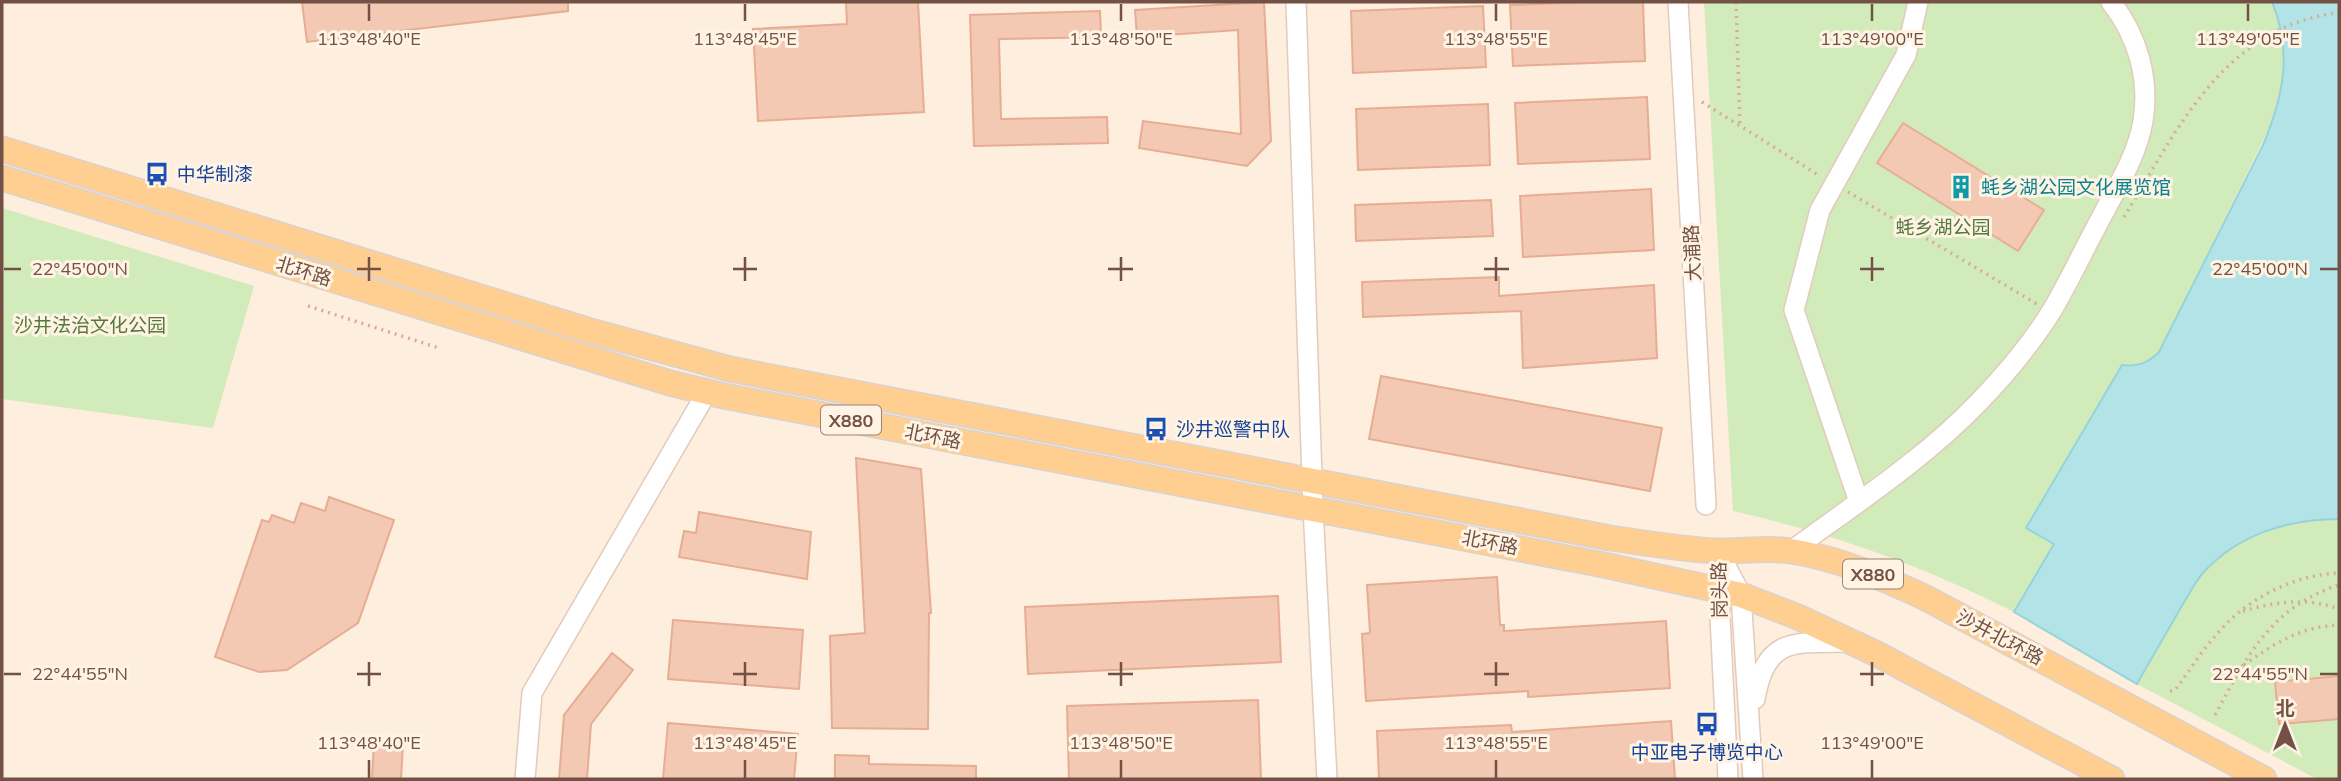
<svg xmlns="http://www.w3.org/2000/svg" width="2341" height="781" font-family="Mulish,'Noto Sans SC',sans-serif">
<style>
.green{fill:#d2ebbb}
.water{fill:#b1e3e7;stroke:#97d3d9;stroke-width:2}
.building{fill:#f4c9b3;stroke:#e7ad93;stroke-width:2}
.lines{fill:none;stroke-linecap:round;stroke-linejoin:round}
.minor-casing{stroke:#e3cbbc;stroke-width:22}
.major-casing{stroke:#dbd2cf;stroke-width:27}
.path{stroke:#d8ac97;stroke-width:3.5;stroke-dasharray:2 5;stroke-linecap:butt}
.minor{stroke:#fff;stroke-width:19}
.major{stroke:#ffcf92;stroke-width:24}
.ticks{fill:none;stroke:#735245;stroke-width:2.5}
.labels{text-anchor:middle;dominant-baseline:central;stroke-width:6;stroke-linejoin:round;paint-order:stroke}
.shield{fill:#fff3e4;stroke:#9d8275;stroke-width:2}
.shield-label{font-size:18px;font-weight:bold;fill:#735245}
.transit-label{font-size:19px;fill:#164399;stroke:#fff3e4;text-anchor:start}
.culture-label{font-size:19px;fill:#0d838f;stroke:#fff3e4;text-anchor:start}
.park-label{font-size:19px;fill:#537a3c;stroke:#fff3e4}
.street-label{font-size:19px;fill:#735245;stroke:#fff3e4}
.ticks-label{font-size:18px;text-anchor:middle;fill:#735245;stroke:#fff3e4;stroke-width:6;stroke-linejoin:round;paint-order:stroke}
</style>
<rect width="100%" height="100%" fill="#fdeedd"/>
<g class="green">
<path d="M1704,2H2272C2288,39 2284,76 2276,114L2159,352L2146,362L2131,366L2027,528L2054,544L2014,612C1924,566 1832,533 1733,511Z"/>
<path d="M2,208L254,286L213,428L2,399Z"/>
<path d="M2318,519H2339V779H2317L2137,684L2201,574L2217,559L2235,546L2275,527Z"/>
</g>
<path class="water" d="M2272,2H2339V519C2289,519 2238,534 2203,573C2194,583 2188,597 2180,609C2166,634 2151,659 2137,684L2014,612L2054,544L2026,528L2122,365C2138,367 2148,363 2159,352L2263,145C2283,98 2293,52 2272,2Z"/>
<g class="building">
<path d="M302,2H568V11L307,42Z"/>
<path d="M846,2H918L924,112L758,121L753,29L847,24Z"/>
<path d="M1264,2L1271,141L1247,166L1139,148L1143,121L1241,134L1238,30L1137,37L1135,10Z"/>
<path d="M1587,2H1643L1645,61L1513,66L1510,5Z"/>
<path d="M1483,6L1486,67L1353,73L1351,11Z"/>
<path d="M1100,11L1101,37L999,39L1001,119L1107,117L1108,143L974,146L970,15Z"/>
<path d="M1647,97L1650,159L1518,164L1515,103Z"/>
<path d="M1488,104L1490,165L1358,170L1356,109Z"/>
<path d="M1903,123L2044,210L2018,251L1877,163Z"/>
<path d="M1651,189L1654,250L1523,257L1520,196Z"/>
<path d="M1491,200L1493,236L1356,241L1355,205Z"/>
<path d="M1499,277V296L1654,285L1657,358L1523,368L1521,311L1363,317L1362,282Z"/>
<path d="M1381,376L1662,428L1650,491L1369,439Z"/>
<path d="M856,458L921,469L931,613H929L928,729L832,728L830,636L865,633Z"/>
<path d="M329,497L394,520L358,623L287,670L259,672L215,657L262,520L269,522L272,515L294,523L301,503L325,511Z"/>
<path d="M699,512L811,532L807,579L679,557L684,531L696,533Z"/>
<path d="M1497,577L1500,625H1504V631L1666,621L1670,688L1528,697V691L1366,701L1362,634L1370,633L1367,585Z"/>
<path d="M1278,596L1281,662L1028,674L1025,607Z"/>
<path d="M673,620L803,630L799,689L668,679Z"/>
<path d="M612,653L633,670L591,724L587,779H559L564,715Z"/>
<path d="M2339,676V719L2279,724L2275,682Z"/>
<path d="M1258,700L1261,779H1069L1067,706Z"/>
<path d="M1671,721L1675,779H1379L1377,731L1511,725L1512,732Z"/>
<path d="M668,723L798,734L794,779H663Z"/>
<path d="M374,741L403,743L401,779H372Z"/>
<path d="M835,755L869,756V764L976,766V779H835Z"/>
</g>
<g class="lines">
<g class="minor-casing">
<g id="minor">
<path d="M1296,2L1313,508L1327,779"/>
<path d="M1678,2L1706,505"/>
<path d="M1859,502L1794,310L1820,210L1906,55L1918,2"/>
<path d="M1718,551L1741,595L1753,779"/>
<path d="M1791,551C1855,504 1923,460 1978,403C2005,375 2031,344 2051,312C2069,282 2084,249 2101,218C2117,187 2137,156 2143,121C2150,78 2137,35 2111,2"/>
<path d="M1718,576L1728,779"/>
<path d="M1755,699C1766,636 1794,643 1848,642"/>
<path d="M525,779L532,693L707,392"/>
</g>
</g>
<g class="major-casing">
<g id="major">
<path d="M2,149L587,330L730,369L1610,538C1645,543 1680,549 1716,551C1741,552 1765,547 1791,551C1838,558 1883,578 1926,598L2264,779"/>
<path d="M2,178L670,383L724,396L1604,565L1741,595L1798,617L1877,654L2112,779"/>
</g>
</g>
<g class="path">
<path d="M1736,2L1740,127"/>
<path d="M1702,102L1820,176"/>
<path d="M1848,192L2037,304"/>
<path d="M2124,217C2172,139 2213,48 2307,19C2318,16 2329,14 2339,12"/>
<path d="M308,306L439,348"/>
<path d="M2243,611C2275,602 2307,597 2339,609"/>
<path d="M2244,665C2273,644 2302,626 2339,625"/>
<path d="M2170,691L2175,690C2189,672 2201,651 2217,634C2246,599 2293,575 2339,573"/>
<path d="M2215,715C2247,656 2271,607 2339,585"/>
</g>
<use href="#minor" class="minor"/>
<use href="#major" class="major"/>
</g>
<path class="ticks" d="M369,4V21M745,4V21M1121,4V21M1496,4V21M1872,4V21M2248,4V21M369,257V281M745,257V281M1121,257V281M1496,257V281M1872,257V281M4,269H21M357,269H381M733,269H757M1108,269H1133M1484,269H1509M1860,269H1884M2320,269H2338M369,662V686M745,662V686M1121,662V686M1496,662V686M1872,662V686M4,674H21M357,674H381M733,674H757M1108,674H1133M1484,674H1509M1860,674H1884M2320,674H2338M369,760V778M745,760V778M1121,760V778M1496,760V778M1872,760V778"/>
<defs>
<g id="bus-bare" transform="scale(1.89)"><path d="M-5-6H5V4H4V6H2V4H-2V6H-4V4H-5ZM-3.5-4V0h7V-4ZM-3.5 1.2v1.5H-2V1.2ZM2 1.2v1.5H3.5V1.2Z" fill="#1a4fb4" stroke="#fff3e4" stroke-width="2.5" paint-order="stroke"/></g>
<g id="building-bare" transform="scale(1.89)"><path d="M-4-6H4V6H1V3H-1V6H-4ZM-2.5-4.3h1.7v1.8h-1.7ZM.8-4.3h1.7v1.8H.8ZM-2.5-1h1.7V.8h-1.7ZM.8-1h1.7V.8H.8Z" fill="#0f9aa8" stroke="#fff3e4" stroke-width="2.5" paint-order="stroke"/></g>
</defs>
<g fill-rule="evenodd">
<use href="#bus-bare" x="157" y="174"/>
<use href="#building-bare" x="1961" y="187"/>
<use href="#bus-bare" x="1156" y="429"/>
<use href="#bus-bare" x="1707" y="724"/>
</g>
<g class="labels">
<g class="shield">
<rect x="821" y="405.5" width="60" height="29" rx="5"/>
<rect x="1843" y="559.5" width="60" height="29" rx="5"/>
</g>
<g class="shield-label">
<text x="851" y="420">X880</text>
<text x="1873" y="574">X880</text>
</g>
<g class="transit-label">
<text x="177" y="174">中华制漆</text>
<text x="1176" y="429">沙井巡警中队</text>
<text x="1707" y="752" text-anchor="middle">中亚电子博览中心</text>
</g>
<g class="culture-label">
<text x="1981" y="187">蚝乡湖公园文化展览馆</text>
</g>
<g class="park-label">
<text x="1943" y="227">蚝乡湖公园</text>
<text x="90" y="325">沙井法治文化公园</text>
</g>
<g class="street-label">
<text transform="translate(1692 253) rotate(-93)">大浦路</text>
<text transform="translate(304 271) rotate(17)">北环路</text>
<text transform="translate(933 436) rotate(11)">北环路</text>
<text transform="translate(1490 542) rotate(11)">北环路</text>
<text transform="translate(1719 590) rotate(-91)">岗头路</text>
<text transform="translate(2000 637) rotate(28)">沙井北环路</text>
</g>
</g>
<g class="ticks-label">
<text x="369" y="45">113°48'40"E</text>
<text x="745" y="45">113°48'45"E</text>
<text x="1121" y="45">113°48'50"E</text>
<text x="1496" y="45">113°48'55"E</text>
<text x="1872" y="45">113°49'00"E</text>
<text x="2248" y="45">113°49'05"E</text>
<text x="80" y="275">22°45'00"N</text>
<text x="2260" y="275">22°45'00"N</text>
<text x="80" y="680">22°44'55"N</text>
<text x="2260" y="680">22°44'55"N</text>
<text x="369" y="749">113°48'40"E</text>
<text x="745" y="749">113°48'45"E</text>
<text x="1121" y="749">113°48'50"E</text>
<text x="1496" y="749">113°48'55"E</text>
<text x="1872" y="749">113°49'00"E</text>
</g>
<rect width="2341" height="781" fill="none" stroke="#735245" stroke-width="7"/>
<g transform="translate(2285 725)" stroke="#fff3e4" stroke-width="5" paint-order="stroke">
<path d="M0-5L12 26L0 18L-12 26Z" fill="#735245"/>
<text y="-10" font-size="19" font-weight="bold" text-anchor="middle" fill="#735245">北</text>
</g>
</svg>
